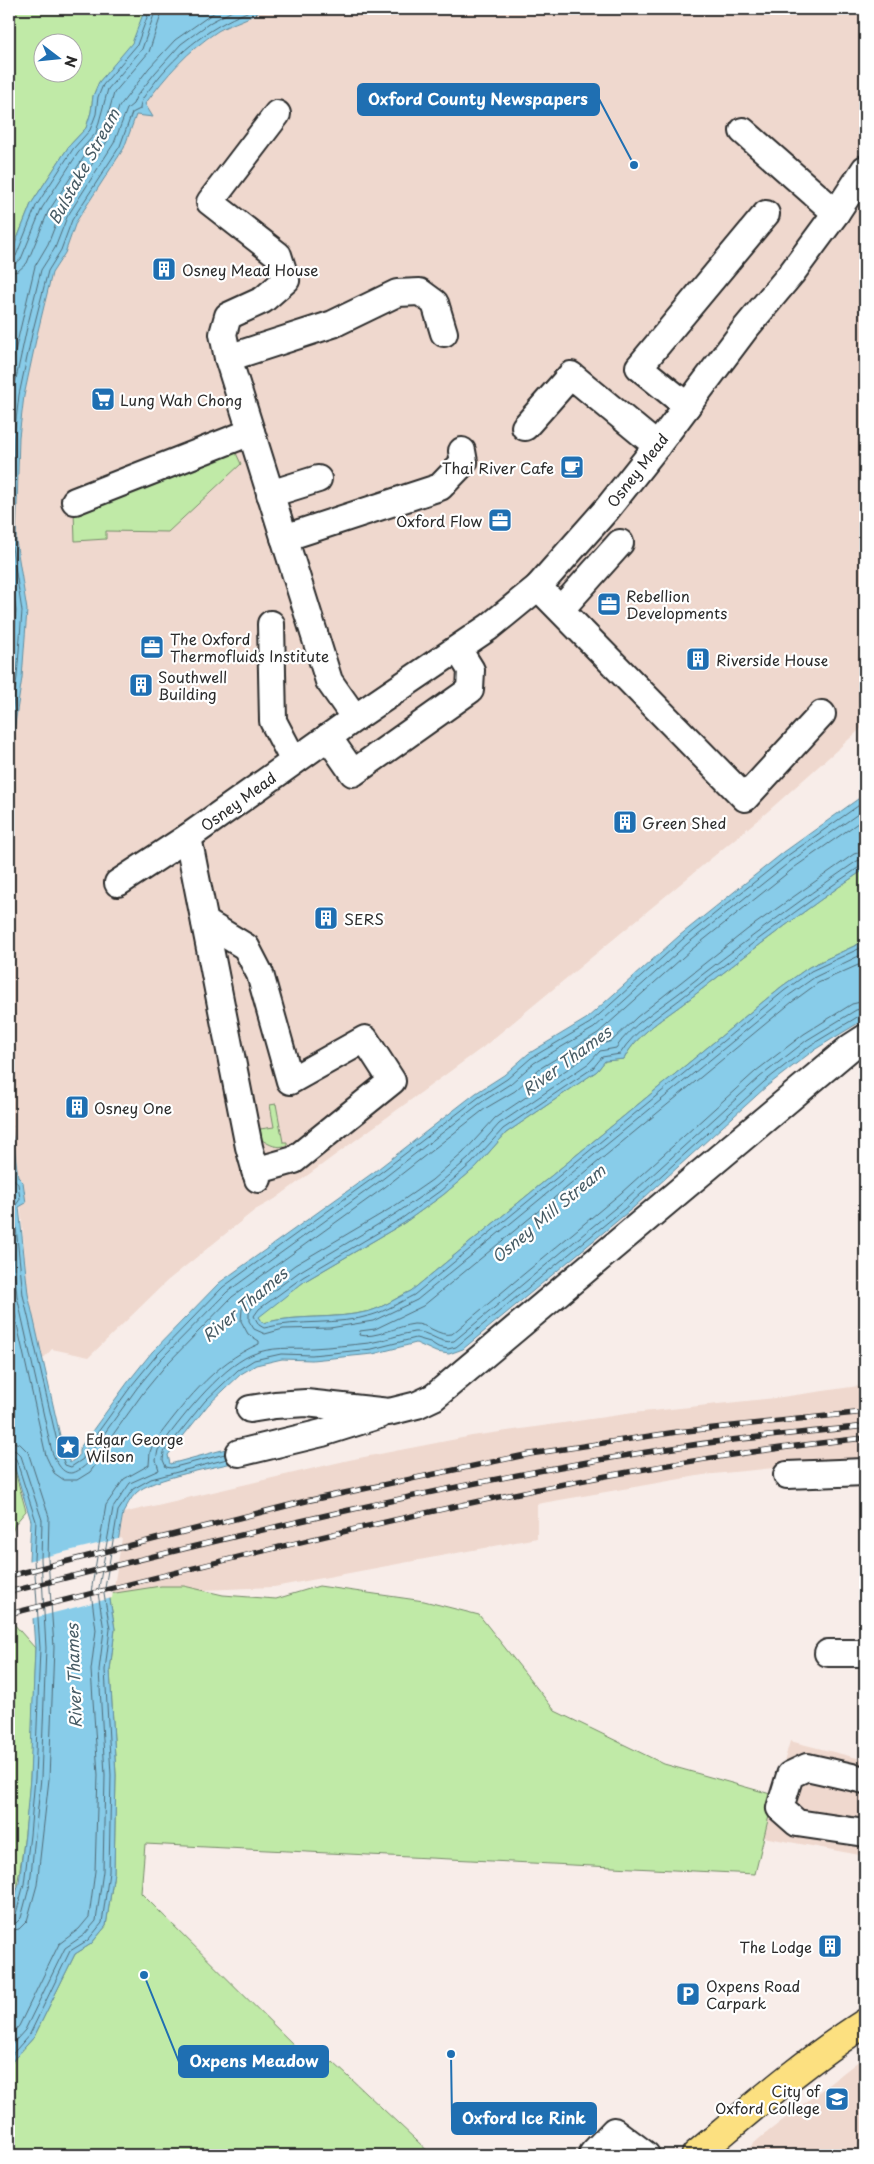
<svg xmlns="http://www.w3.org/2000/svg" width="874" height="2164" font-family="'Playpen Sans',sans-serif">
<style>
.built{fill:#efd8ce}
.green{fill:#c0eaa7;stroke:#768a69;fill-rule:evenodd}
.water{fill:#88cce9;stroke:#638c9d}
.pier{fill:#f8ede9}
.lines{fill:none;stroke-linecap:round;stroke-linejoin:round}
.shore{stroke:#506b77;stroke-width:1}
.minor-casing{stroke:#2b2b2b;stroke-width:30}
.major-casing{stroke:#2b2b2b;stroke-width:31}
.minor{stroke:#fff;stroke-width:26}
.major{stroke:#fce080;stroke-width:28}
.rail-casing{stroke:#2b2b2b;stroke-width:5.5}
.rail{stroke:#fff;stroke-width:4;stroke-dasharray:11;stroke-linecap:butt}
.labels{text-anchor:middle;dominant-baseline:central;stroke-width:4.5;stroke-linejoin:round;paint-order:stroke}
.poi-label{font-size:15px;fill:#2b2b2b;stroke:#fff;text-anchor:start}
.street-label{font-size:15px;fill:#2b2b2b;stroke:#fff}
.water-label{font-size:16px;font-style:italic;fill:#475b64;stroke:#fff}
.leader{fill:none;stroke:#1f6fb2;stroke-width:2}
.callout-dot{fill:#1f6fb2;stroke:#fff;stroke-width:2}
.callout{fill:#1f6fb2;stroke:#1f6fb2;stroke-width:2}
.callout-label{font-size:16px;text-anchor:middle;font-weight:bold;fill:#fff}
</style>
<rect width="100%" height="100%" fill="#f8ede9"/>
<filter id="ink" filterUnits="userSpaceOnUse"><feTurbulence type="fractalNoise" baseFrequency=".02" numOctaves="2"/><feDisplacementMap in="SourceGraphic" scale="10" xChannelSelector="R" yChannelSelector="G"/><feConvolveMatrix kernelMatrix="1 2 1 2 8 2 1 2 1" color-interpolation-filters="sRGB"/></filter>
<g filter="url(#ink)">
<g class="built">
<path d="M263,9H865V725L766,813L482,1048L275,1199L255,1210L167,1281L89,1357L52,1349L42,1360L28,1294L18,1177L9,1107V763L22,678L27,610L16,541L19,437L24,396L37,335L52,273L65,253L76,222L124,148L136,115L163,80L188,53L217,32L235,21L258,13Z"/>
<path d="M865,1385V1459L703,1475L537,1504V1538L274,1587L109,1594L123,1513L349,1460L472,1436L633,1413L775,1398Z"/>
<path d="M790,1741L865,1760V1856L763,1837Z"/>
<path d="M865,2056V2155H741L760,2138Z"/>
</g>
<g class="green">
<path d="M9,9H145L133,43L99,82L93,96L91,112L86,128L69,146L31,204L9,259ZM42,42H72V72H42Z"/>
<path d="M236,453L241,464L168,532L106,531V539L75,541L74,511Z"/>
<path d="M865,869V941L809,967L781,987L411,1291C398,1297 384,1307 370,1311C335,1320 298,1314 263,1323L259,1317L262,1313L305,1281L404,1223L443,1195L476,1167L506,1133L597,1071L605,1061L624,1059C636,1034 666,1017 688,1000C746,955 804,910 865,869Z"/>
<path d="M276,1104L283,1142H287V1145C277,1149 270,1145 262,1140L260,1129L274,1127L270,1105Z"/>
<path d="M9,1450L26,1511L15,1524L9,1541Z"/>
<path d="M161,1586H184L223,1595L276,1599L319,1586L424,1601L479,1615L555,1711L664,1764L774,1795L755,1874L145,1844L141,1893L322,2073L333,2062L432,2155H9V2065L34,2037L75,1954L91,1944L106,1926L114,1872L116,1775L110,1670L115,1629L109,1594Z"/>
<path d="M13,1623L35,1648C32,1739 32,1832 9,1921V1624Z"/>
</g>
<g class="water">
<path d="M145,9H200L203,11L210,9H263C253,18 231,23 218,31C188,50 166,76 145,104L153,117L136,115L124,148L76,222L65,253L52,273L37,335L24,396L19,437L16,541L27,610L22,678L9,763V259L31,204L69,146L86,128L91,112L93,96L99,82L132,43Z"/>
<path d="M865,794V869C804,910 746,955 688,1000C666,1017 636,1034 624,1059L605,1061L597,1071L506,1133L476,1167L443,1195L404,1223L305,1281L259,1317L263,1323C298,1314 335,1320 370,1311C384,1307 398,1297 411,1291L781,987L809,967L865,941V1019L814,1050L767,1086L634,1207L463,1349L449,1354L436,1352L416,1343L373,1354L312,1360L282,1359L256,1365L241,1374L208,1405L168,1455L170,1464L237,1446L241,1461C217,1467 151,1478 136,1493C130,1499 127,1506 123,1513L109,1594L115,1629L110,1670L116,1775L114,1872L106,1926L91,1944L75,1954L34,2037L9,2065V1921L19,1883L25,1834L30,1778L35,1648L29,1559L31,1521L9,1449V1107L18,1177L23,1182L26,1203L19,1207L28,1294L63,1449L70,1463L79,1456V1449L128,1382L152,1352L219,1283L374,1172L476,1093L504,1075L528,1054L586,1019L679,936L784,852Z"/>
</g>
<path class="pier" d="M122,1538L112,1598L30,1619L27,1561Z"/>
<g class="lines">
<g class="shore">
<path d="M9,259L16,256L36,206L73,149L90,130L96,114L98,97L103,85L137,45L150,9"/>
<path d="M9,265L15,264L21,259L42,208L78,153L96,133L108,89L142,49L156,9"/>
<path d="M9,273L18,271L27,263L48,212L84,157L102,137L114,93L149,52L163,9"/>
<path d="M9,377L35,266L48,244L60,213L108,140L119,107L149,68L175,40L219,9"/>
<path d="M9,431L13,393L26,332L41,270L55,248L67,217L114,143L127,109L133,104L136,97L155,73L181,44L211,22L236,9"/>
<path d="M9,565L16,611L9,692"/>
<path d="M9,733L17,677L22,611L11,541L14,437L19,395L32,334L48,271L61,250L72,220L120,146L132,113L140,109C140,100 146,94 152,86C179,50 213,24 255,9"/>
<path d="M865,859L857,861C796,903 737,947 679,993C658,1009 630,1026 616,1048L600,1051L589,1063L499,1124L468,1159L436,1186L397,1213L299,1272L254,1305L249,1313V1321L254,1329L265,1334L283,1329L330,1328L373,1321L417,1300L788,996L815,977L865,953"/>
<path d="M865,865L861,866C801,906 745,949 688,993C665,1012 635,1029 620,1054L602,1057L593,1068L503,1129L472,1163L440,1191L401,1219L303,1277L259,1309L254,1316L259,1325L264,1328C299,1319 337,1326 372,1315C386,1311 400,1302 414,1295L784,991L811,971L865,946"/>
<path d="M865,962L818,983L792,1002L423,1306L375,1329L360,1331L359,1335C375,1339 397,1326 414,1324C427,1323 439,1337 452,1334L621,1193L756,1071L804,1034L852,1004L865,1001"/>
<path d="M9,1144L13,1178L18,1184L20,1199L14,1208L23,1295L59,1450L65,1465L71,1467L83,1459L85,1450L132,1385L156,1356L223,1287L376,1176L479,1097L507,1079L531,1058L590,1023L683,939L787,856L865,801"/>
<path d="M9,1214L17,1296L52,1452C61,1473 69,1481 88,1463L91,1452L137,1388L160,1360L227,1292L380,1181L482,1102L510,1084L534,1063L594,1028L687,944L791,861L865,809"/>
<path d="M9,1288L46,1456L54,1473L64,1480H77L90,1472L96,1464L99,1454L143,1393L166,1365L232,1297L385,1187L486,1108L515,1091L539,1069L598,1033L691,950L795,867L865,818"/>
<path d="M9,1441L20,1444L28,1452L49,1517L48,1559L54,1647L49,1779L37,1885L27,1921L19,1929L9,1931"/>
<path d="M9,1449L16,1451L21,1456L42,1520L41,1559L46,1648L41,1778L30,1884L21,1918L16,1923L9,1924"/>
<path d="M225,1454L171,1468L166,1467L163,1460L164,1452L205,1401L238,1370L254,1360L281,1354L312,1355L372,1349L416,1338L430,1342L438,1347L448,1349L456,1347L630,1204L764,1082L811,1045L859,1016L865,1014"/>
<path d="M9,1455L16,1459L36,1521L34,1559L40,1648L35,1778L30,1835L24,1884L16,1914L9,1918"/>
<path d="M9,2037L19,2026L59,1944L79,1929L89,1917L95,1871L98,1775L91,1670L96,1630L91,1592L106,1505L124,1479L149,1465L150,1452L153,1444C182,1406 213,1363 259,1344V1341L248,1334L241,1321L242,1309L250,1299L295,1265L393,1207L432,1180L463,1153L495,1118L584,1058L595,1046L612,1041L637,1017L748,929L854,854L865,851"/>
<path d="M9,2048L25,2030L65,1948L84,1935L96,1921L103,1871L105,1775L99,1670L104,1630L98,1593L113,1508L130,1483L159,1470L156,1460L158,1450C179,1421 219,1369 251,1355C271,1346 292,1349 312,1348C331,1347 350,1345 369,1343C384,1341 399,1334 414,1332C429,1330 439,1345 454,1341L626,1199L760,1077L807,1040L856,1010L865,1008"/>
<path d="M9,2058L30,2034L70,1951L88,1940L102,1923L109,1872L111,1775L105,1670L110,1629L104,1594L118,1511L133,1489L151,1479L227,1459"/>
</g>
<g class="minor-casing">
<g id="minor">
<path d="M277,114L210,202L278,255L286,280L263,300L228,316L223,334L228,358L329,681L355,718"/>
<path d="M743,131L836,213"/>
<path d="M228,358L333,324L397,293L420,292L435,303L444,333"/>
<path d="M687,406L639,367L766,214"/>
<path d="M525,427L571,375L657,446"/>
<path d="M270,494L318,479"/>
<path d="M75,501L251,432"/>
<path d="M284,538L440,487L464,462L462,451"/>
<path d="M538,587L745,798L822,714"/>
<path d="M561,609L620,543"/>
<path d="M271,624L273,721L294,761"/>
<path d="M328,737L353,773L470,690L471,670L458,649"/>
<path d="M188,837L249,1147L258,1179"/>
<path d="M118,883L188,837L355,718L489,627L538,587L607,509L657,446L745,329L791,274L836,213L865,169"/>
<path d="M205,922L246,947L260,974L290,1081L365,1039L392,1081L294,1160L255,1171"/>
<path d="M250,1409L275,1405L306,1403L389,1412L417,1405L434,1397L851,1047L865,1038"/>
<path d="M239,1453L322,1433L379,1415"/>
<path d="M787,1475L865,1472"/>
<path d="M828,1653H865"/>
<path d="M865,1780L807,1767L790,1775L780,1808L797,1823L865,1833"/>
<path d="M593,2153L614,2131L646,2155"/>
</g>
</g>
<g class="major-casing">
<path id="major" d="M696,2155C751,2109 804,2062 865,2023"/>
</g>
<use href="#minor" class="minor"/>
<use href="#major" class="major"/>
<g class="rail-casing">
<g id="rail">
<path d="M9,1576L306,1501L530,1454L677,1432L865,1412"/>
<path d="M9,1592C233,1536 458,1480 686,1446C746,1437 806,1433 865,1426"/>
<path d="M9,1614C292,1544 575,1468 865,1438"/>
</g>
</g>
<use href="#rail" class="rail"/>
</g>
</g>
<defs>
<g id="building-square" transform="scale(1.25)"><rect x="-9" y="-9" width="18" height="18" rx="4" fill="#1f6fb2" stroke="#fff"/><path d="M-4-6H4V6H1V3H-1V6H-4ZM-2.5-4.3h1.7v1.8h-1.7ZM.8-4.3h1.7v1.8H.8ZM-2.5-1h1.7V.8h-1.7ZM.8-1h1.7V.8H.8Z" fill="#fff"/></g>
<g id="supermarket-square" transform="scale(1.25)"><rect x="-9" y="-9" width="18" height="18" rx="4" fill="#1f6fb2" stroke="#fff"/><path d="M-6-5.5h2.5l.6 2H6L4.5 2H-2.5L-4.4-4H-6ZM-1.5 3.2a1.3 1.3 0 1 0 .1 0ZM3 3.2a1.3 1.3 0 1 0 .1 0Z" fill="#fff"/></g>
<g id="cafe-square" transform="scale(1.25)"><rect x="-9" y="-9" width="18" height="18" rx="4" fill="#1f6fb2" stroke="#fff"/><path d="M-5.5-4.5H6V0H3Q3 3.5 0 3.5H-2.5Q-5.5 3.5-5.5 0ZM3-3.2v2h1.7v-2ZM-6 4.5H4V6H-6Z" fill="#fff"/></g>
<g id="office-square" transform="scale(1.25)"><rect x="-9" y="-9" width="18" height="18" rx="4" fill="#1f6fb2" stroke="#fff"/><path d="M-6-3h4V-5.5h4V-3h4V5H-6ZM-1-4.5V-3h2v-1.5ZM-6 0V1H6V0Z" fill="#fff"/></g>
<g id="sight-square" transform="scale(1.25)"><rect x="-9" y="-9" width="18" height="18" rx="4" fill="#1f6fb2" stroke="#fff"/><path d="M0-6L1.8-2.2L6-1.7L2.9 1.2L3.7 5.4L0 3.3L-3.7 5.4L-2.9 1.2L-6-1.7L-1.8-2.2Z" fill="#fff"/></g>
<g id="parking-square" transform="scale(1.25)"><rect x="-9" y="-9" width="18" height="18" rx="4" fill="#1f6fb2" stroke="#fff"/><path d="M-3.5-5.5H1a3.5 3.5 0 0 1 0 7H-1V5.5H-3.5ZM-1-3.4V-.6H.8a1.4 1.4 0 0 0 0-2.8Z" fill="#fff"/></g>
<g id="university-square" transform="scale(1.25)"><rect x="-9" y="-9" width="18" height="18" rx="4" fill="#1f6fb2" stroke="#fff"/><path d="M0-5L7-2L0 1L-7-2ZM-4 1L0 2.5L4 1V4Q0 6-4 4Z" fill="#fff"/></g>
</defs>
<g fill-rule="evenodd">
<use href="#building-square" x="164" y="269"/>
<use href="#supermarket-square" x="103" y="399"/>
<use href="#cafe-square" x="572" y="467"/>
<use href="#office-square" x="500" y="520"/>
<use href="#office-square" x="609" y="604"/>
<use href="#office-square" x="152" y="647"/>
<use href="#building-square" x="698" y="659"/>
<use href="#building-square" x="141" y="685"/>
<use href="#building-square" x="625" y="822"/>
<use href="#building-square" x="326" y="918"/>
<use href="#building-square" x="77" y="1107"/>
<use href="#sight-square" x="68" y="1447"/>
<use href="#building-square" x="830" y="1946"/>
<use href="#parking-square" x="688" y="1994"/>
<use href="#university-square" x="837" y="2099"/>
</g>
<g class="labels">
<g class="poi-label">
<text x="182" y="269">Osney Mead House</text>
<text x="120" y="399">Lung Wah Chong</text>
<text x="554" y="467" text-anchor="end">Thai River Cafe</text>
<text x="482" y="520" text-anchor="end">Oxford Flow</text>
<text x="626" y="595">Rebellion<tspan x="626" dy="17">Developments</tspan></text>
<text x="170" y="638">The Oxford<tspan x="170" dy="17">Thermofluids Institute</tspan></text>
<text x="716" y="659">Riverside House</text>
<text x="158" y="676">Southwell<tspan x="158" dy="17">Building</tspan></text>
<text x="642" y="822">Green Shed</text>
<text x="344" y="918">SERS</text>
<text x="94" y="1107">Osney One</text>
<text x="86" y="1438">Edgar George<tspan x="86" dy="17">Wilson</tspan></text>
<text x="812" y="1946" text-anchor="end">The Lodge</text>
<text x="706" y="1985">Oxpens Road<tspan x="706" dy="17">Carpark</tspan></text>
<text x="820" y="2090" text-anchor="end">City of<tspan x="820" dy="17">Oxford College</tspan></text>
</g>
<g class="street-label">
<text transform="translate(637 470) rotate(-52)">Osney Mead</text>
<text transform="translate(238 801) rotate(-36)">Osney Mead</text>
</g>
<g class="water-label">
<text transform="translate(83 166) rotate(-61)">Bulstake Stream</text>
<text transform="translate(566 1060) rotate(-36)">River Thames</text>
<text transform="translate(548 1213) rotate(-40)">Osney Mill Stream</text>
<text transform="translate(244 1304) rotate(-40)">River Thames</text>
<text transform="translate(73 1676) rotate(-92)">River Thames</text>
</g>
</g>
<path class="leader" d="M634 165L599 99M144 1975L179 2062M451 2054L452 2119"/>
<g class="callout-dot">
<circle cx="634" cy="165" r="5"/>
<circle cx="144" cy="1975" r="5"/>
<circle cx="451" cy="2054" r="5"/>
</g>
<g class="callout">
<rect x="358" y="84" width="241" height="31" rx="5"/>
<rect x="179" y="2046" width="149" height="31" rx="5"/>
<rect x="452" y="2103" width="144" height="31" rx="5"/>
</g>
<g class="callout-label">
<text x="478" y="105">Oxford County Newspapers</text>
<text x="254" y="2067">Oxpens Meadow</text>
<text x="524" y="2124">Oxford Ice Rink</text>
</g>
<rect width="874" height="2164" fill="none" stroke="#fff" stroke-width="30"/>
<rect x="15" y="15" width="844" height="2134" fill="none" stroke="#2b2b2b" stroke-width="2" filter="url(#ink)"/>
<g transform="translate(58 58) rotate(106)"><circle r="24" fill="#ffffff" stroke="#aaaaaa"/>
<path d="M0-4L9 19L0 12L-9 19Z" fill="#1f6fb2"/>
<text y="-8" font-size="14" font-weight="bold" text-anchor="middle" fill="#2b2b2b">N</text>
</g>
</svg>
